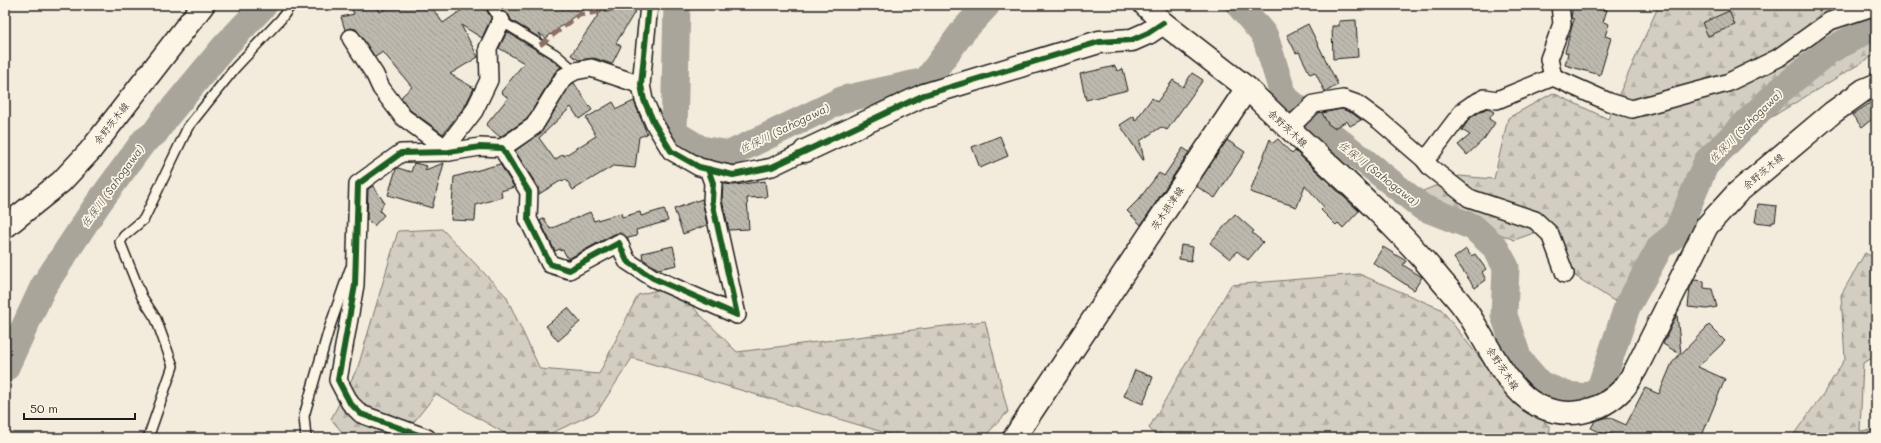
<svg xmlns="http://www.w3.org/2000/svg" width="1881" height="443" font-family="Mali,'Klee One',sans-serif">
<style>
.forest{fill:url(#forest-firs);stroke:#78756e}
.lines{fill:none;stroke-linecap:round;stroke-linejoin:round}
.river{stroke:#aaa59b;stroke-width:27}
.building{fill:url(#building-back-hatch);stroke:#1c1c1c}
.lane-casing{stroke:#1c1c1c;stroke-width:12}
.street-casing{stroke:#1c1c1c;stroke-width:20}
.secondary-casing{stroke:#1c1c1c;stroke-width:25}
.primary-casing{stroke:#1c1c1c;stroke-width:25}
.lane{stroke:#fcf5e5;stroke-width:9}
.street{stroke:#fcf5e5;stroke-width:17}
.secondary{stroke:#fcf5e5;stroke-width:22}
.primary{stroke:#fcf5e5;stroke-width:22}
.quiet{stroke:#8d6e63;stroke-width:5;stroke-dasharray:10 5;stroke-linecap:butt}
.cycleway-casing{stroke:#fcf5e5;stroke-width:8}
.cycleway{stroke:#1b5e20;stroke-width:6}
.labels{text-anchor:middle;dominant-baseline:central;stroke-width:3.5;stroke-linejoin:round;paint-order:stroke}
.street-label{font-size:10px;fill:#1c1c1c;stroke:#fcf5e5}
.water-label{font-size:11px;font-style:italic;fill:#55534f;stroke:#fcf5e5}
</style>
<defs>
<pattern id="forest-firs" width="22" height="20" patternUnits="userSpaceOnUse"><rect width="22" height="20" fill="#d3cec1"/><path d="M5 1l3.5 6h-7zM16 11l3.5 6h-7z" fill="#b5b0a5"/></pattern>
<pattern id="building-back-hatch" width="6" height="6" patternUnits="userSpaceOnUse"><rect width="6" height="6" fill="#beb9ae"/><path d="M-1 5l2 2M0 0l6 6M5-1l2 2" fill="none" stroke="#a39e95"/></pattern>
</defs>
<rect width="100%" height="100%" fill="#f3ecdd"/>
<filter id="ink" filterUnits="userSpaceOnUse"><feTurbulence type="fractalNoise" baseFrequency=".025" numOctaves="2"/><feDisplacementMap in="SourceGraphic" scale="8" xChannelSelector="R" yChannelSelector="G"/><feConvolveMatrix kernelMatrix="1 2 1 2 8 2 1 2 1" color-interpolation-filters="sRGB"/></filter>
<g filter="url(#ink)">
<g class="forest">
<path d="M1659,5H1876V54L1770,118L1683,206L1614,301L1569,272L1548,228L1514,240L1411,196L1459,176L1494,179L1508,118L1553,93L1608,119Z"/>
<path d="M442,229L506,296L540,369L599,374L638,295L672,286L737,352L985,321L1008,412L983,438H903L632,358L597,412L541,438H513L436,394L401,438H347L331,419L358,367L398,231Z"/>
<path d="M1865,253L1876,259V356L1863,363L1860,431L1876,430V438H1791L1823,394L1845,359L1841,295Z"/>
<path d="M1359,274L1441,309L1501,385L1550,427L1549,438H1158L1149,428L1231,285Z"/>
</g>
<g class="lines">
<g class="river">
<path d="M677,5L674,133L701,149L730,154L844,99L926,81L963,31L987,5"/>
<path d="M1239,5L1265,36L1284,97L1422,207L1473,227L1495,247L1506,267L1504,315L1519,360L1540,384L1567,395L1586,397L1600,388L1627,307L1660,247L1676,234L1707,161L1777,93L1827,52L1860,34L1876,27"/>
<path d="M5,369L43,287L97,205L144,141L155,133L166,117L224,47L264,5"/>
</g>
</g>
<g class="building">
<path d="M350,5H377L380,12L391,5H430L443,23L469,5H484L491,18L482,38L461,25L478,57L450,74L474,88L465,106L443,134L410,110L401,97L412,87L383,52L375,57L356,29L350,28L345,30L341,17L354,14Z"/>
<path d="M497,5H589L546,38L539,33L543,40L511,20L509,15L502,11Z"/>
<path d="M605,5H639L616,43L621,46L612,64L594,58L579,60L571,55Z"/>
<path d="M1573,5L1607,10L1603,22L1609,24L1605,36L1611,38L1600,75L1565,65L1568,53L1565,52L1574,19L1571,18Z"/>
<path d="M1729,11L1735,25L1708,36L1702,23Z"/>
<path d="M1356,20L1358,57L1333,59L1332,26H1339V21Z"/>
<path d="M1308,24L1338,85L1325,92L1315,72L1310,74L1299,52L1296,53L1287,35Z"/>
<path d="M507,32L551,59L561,67L555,72L527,119L500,137L486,125L508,98L501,92L524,63L499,48Z"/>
<path d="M1115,66L1117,71L1123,69L1128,90L1086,100L1080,74Z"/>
<path d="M1192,73L1203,80L1167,130L1161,127L1140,141L1144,160H1143L1120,125L1134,116L1135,121L1152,98L1157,102L1173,80L1183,87Z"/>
<path d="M574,83L592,110L579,119L571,107L539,138L555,160L563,154L564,156L596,136L586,118L613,102L617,109L634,101L647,134L639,137L635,168L613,166L573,190L566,179L563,181L562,180L539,194L538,187L515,151L542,131L571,84Z"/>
<path d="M1876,99V116L1862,127L1852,115Z"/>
<path d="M1487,108L1494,112L1489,119L1495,123L1484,139L1467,155L1458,145L1470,135L1462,130L1470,118Z"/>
<path d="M1342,109L1352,113L1361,120L1350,126L1347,121L1334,128L1328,124L1322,113Z"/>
<path d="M1000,136L1008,156L980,168L972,147Z"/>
<path d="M1270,139L1273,143L1278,139L1292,154L1295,151L1359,211L1343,228L1338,223L1336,225L1321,210L1324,207L1305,185L1297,207L1250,192Z"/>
<path d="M1227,140L1245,152L1215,198L1196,186Z"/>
<path d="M1183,148L1189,152L1141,225L1127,211L1139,199L1159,173L1164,176Z"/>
<path d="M414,163L427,166L425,170L444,163L432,208L388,195L396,169L398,168L411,172Z"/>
<path d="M500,164L514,187L501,191L502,197L476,205L475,221L451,220L454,177Z"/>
<path d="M765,181L767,197L747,198L749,229L729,230L722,200L723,184L735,185Z"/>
<path d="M373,186L384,202L380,211L384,215L374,226L367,219L368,189Z"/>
<path d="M702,199L707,225L683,234L674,209Z"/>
<path d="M1758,204L1777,206L1775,222H1772V224L1755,222Z"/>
<path d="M664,209L668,221L636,230L637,236L628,238L620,233L614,234L568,259L563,250L560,251V249L555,251L540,221L544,218L550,229L590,212L594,221L621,213L622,217L640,212L641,216Z"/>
<path d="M1235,214L1254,231L1252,233L1263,242L1248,260L1237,251L1230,259L1210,243Z"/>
<path d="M1181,245L1193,247L1191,261L1179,259Z"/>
<path d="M673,246L677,265L658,269L643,259L642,253Z"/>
<path d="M1383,247L1406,261L1403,265L1422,277L1414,290L1373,263Z"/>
<path d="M1466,249L1471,256L1475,254L1486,269L1482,272L1486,280L1475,288L1454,258Z"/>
<path d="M1694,280L1704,281V288L1712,289L1717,307L1707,309L1688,307L1690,288Z"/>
<path d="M568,308L580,322L558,341L546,326Z"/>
<path d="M1677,314L1681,354L1709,325L1725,341L1698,367L1725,379L1701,438H1620L1607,432L1606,435L1591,428L1595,421L1608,417L1626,425L1645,388L1659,394L1672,363L1680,354L1663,344Z"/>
<path d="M1135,370L1153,377L1143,404L1124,396Z"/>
</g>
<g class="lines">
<g class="lane-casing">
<g id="lane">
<path d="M490,5L501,21L555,54L575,71"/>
<path d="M148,438L173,366L156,319L142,297L120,242L124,236L144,219L188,127L235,68L281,19L291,5"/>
<path d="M306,438L304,416L329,329L350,269"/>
</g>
</g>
<g class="street-casing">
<g id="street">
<path d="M649,5L641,85L644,100L654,123L671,151L699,167L733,175L772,167L805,151"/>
<path d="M1560,5L1562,24L1549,59L1553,77L1609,102L1632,109L1727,83L1778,58L1830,21L1876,6"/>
<path d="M351,38L375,75L381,88L403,117L437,142L449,152"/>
<path d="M1288,129L1314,104L1343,99L1357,104L1380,121L1424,159L1431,168L1469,198L1535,220L1550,234L1565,274"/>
<path d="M502,148L534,126L564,77L575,71L591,68L641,85"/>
<path d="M444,150L474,111L489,80L488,48L501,21"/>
<path d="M1424,159L1432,152L1463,111L1473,104L1485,98L1497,100L1553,77"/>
<path d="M427,438L361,414L350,403L338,380L355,285L358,184L401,153L449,152L480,147L502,148L529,192L528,219L550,264L569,270L619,243L627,261L653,278L737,315L712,201L713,183L708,169"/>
</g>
</g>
<g class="secondary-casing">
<g id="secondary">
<path d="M1247,88C1311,152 1383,209 1440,279C1449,290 1459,300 1467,312C1486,340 1507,390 1537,405C1567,420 1600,413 1623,389C1628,384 1632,375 1636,369L1707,226L1737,193L1832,113L1864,90L1876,85"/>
<path d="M805,151L924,95L1099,42L1132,40L1148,33L1163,23"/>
<path d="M5,227L61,182L90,151L203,5"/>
</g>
</g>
<g class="primary-casing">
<path id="primary" d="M1014,438L1247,88L1163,23L1145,5"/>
</g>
<use href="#lane" class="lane"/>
<use href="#street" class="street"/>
<use href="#secondary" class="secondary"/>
<use href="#primary" class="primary"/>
<path class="quiet" d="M540,45L579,15L609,10L615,5"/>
<g class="cycleway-casing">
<g id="cycleway">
<path d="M649,5L641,85L644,100L654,123L671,151L699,167L733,175L772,167L924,95L1099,42L1132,40L1148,33L1163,23"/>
<path d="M427,438L361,414L350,403L338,380L355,285L358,184L401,153L449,152L480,147L502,148L529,192L528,219L550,264L569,270L619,243L627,261L653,278L737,315L712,201L713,183L708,169"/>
</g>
</g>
<use href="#cycleway" class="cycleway"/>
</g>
</g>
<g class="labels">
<g class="street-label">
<text transform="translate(111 123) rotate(-52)">余野茨木線</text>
<text transform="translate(1288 128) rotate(43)">余野茨木線</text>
<text transform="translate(1763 171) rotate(-40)">余野茨木線</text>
<text transform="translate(1167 208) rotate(-56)">茨木摂津線</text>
<text transform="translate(1503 368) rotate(56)">余野茨木線</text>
</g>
<g class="water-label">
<text transform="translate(1745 126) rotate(-45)">佐保川 (Sahogawa)</text>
<text transform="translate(784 128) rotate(-26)">佐保川 (Sahogawa)</text>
<text transform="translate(1379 173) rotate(38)">佐保川 (Sahogawa)</text>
<text transform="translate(112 186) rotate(-54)">佐保川 (Sahogawa)</text>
</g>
</g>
<rect width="1881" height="443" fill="none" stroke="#fcf5e5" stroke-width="20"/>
<rect x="10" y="10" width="1861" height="423" fill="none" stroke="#1c1c1c" stroke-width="1.5" filter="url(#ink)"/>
<path d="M24 413v6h111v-6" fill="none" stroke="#1c1c1c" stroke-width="2"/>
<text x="30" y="413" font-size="12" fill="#1c1c1c" stroke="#fcf5e5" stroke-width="3" paint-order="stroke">50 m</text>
</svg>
